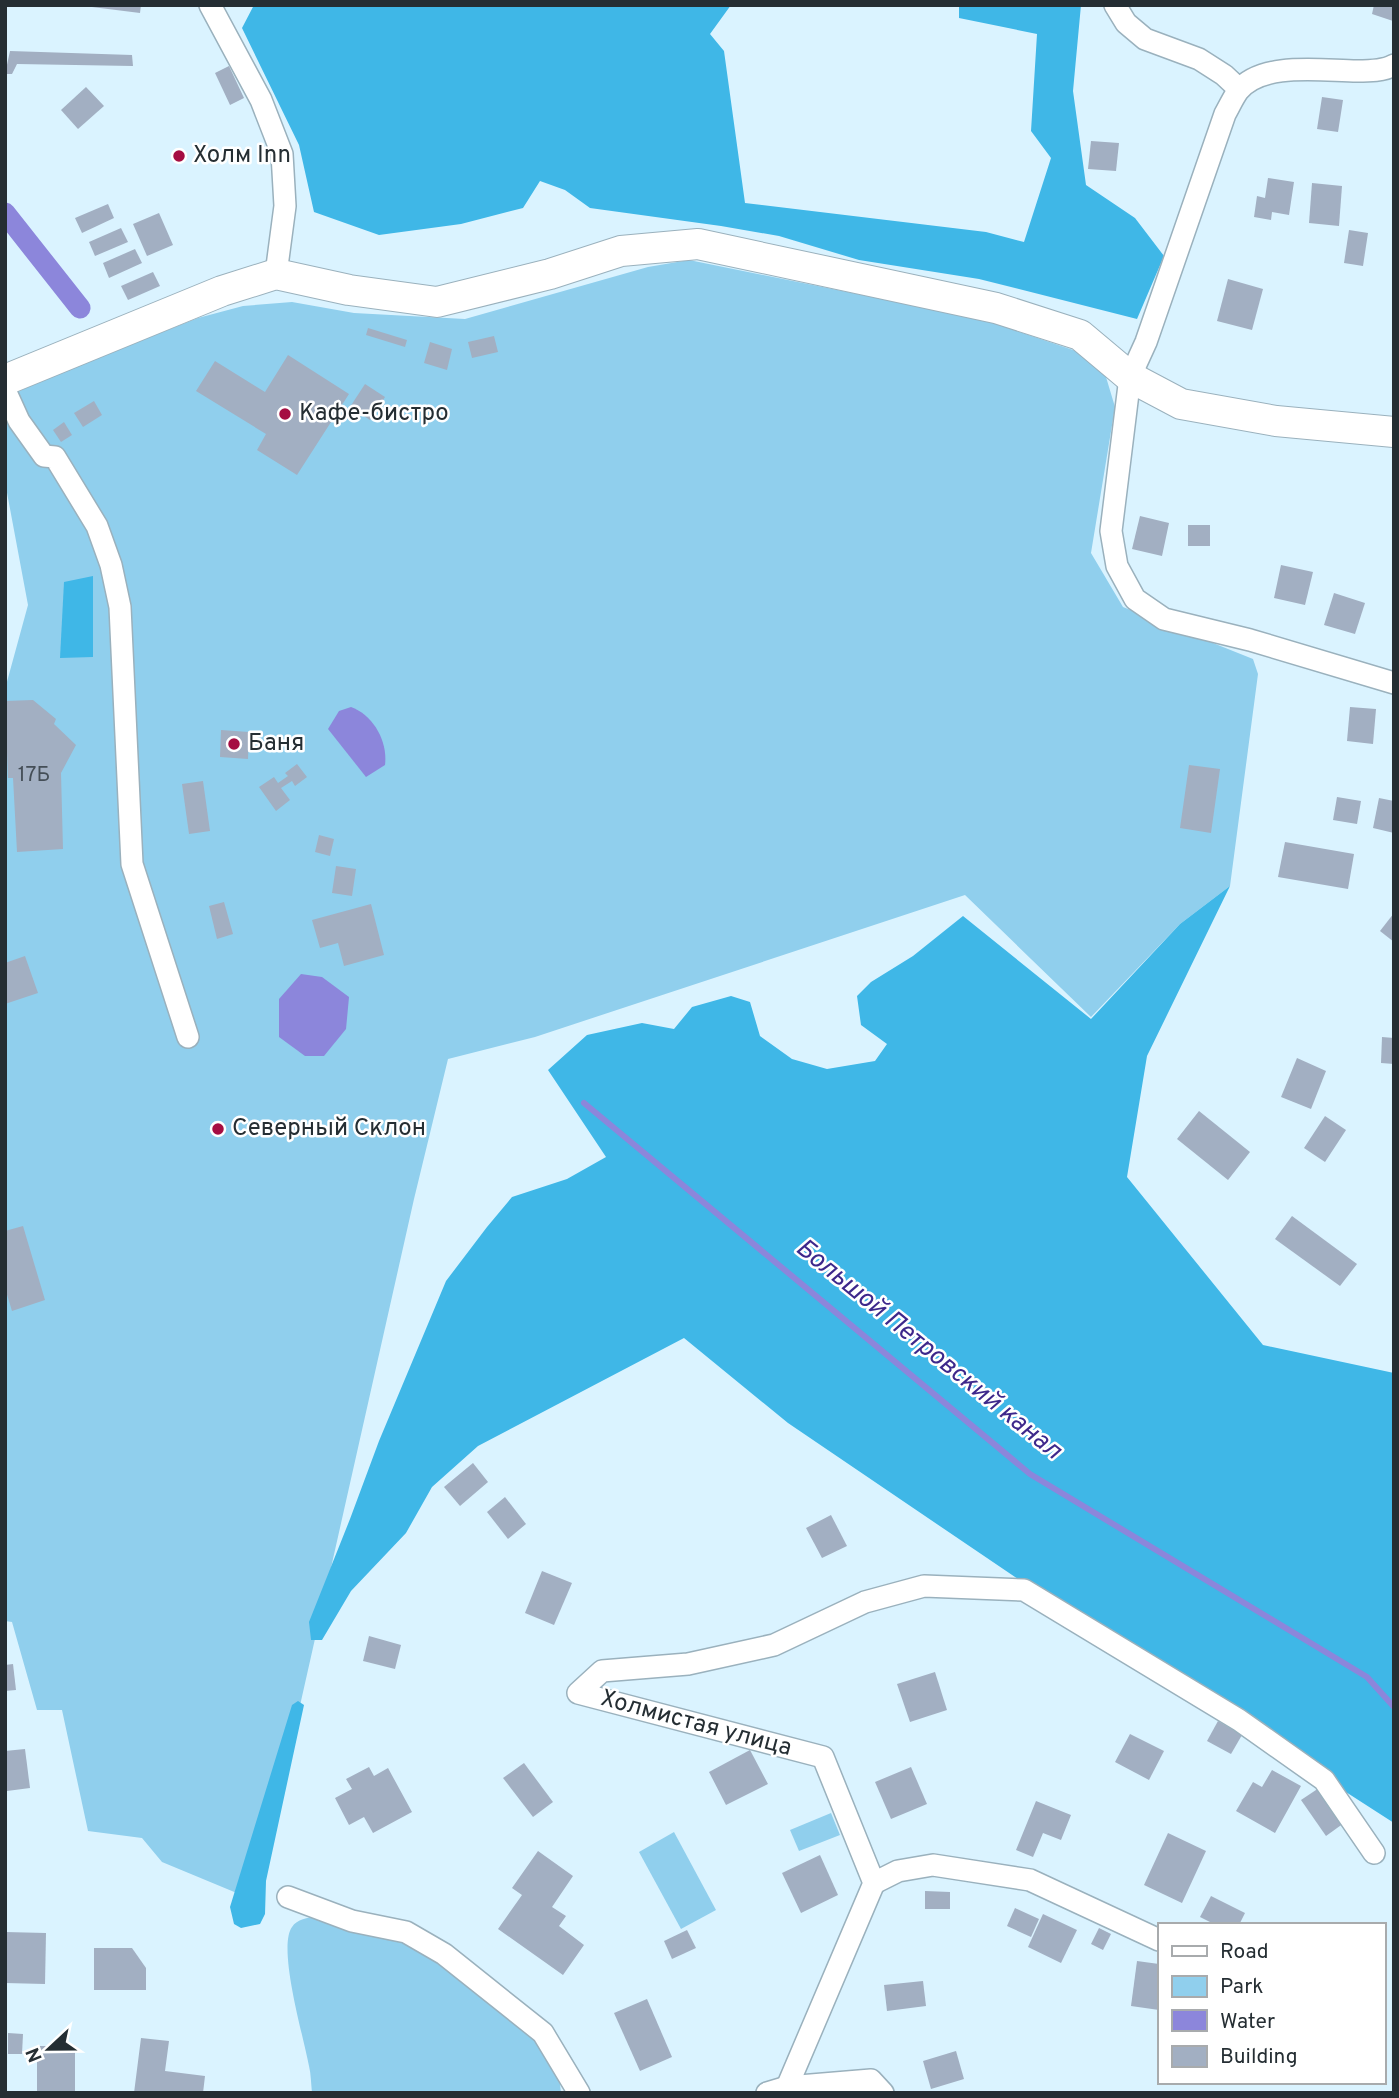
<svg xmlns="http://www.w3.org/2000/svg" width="1399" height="2098" font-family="Overpass,sans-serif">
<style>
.green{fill:#90cfed}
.forest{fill:#3fb7e7}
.water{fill:#8c86db}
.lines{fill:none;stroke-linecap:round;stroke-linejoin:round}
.stream{stroke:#8c86db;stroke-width:6}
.canal{stroke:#8c86db;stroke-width:21}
.building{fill:#a2afc2}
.street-casing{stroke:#9ab1bd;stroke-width:24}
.secondary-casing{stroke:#9ab1bd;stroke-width:32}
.street{stroke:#fff;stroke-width:21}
.secondary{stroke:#fff;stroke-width:30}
.poi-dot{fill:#a50d42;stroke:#fff;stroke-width:2.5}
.labels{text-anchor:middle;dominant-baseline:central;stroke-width:5;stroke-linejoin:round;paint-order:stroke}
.number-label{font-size:21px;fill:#444e57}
.poi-label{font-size:24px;fill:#252e33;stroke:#fff;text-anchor:start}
.street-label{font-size:24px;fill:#252e33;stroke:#fff}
.water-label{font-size:26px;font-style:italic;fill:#3d288b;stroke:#fff}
</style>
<rect width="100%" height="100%" fill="#daf3ff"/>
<g class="green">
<path d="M689,260L981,319L1079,352L1106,377L1115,407L1091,553L1123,607L1253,659L1258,674L1230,886L1180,924L1091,1017L965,895L535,1037L448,1059L414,1199L256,1901L162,1862L142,1838L88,1831L62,1710H37L12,1622L5,1621V689L28,605L5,482V398L53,375L198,318L243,306L292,302L354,313L465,319L648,267Z"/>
<path d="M831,1813L840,1835L799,1851L790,1830Z"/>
<path d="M674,1832L716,1910L681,1929L639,1852Z"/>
<path d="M316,1916L407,1937L538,2041L560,2084L561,2093H312C311,2084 311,2074 309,2066C304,2038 277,1948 292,1927C297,1919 308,1918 316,1916Z"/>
</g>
<g class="forest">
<path d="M254,5H731L710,34L724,51L745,203L986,232L1024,242L1051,158L1031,131L1037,34L959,18V5H1081L1073,91L1086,185L1135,218L1164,256L1137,319L979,279L859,260L779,236L721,226L590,208L565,190L540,181L523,208L461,224L379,235L314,212L299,145L242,28Z"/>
<path d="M93,576V657L60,658L64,582Z"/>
<path d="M1230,886L1147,1056L1127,1177L1263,1345L1394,1373V1823L1065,1611L788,1423L684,1338L478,1446L432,1487L406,1533L351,1591L322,1640H311L309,1622L350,1519L379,1441L446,1281L487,1227L512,1197L567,1179L606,1157L548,1070L587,1035L642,1023L674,1029L692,1007L731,996L750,1002L760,1036L792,1059L827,1069L875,1061L887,1044L861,1025L857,996L871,982L913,956L963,916L1091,1019L1180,924Z"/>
<path d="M298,1701L304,1705L266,1881L265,1914L260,1924L241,1928L234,1924L230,1907L292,1705Z"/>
</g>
<g class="water">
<path d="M351,707C373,715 388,741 385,765L366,777L328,729L339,711Z"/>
<path d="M301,974L322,977L349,997L346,1029L324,1056H305L279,1037V999Z"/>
</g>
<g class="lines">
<path class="stream" d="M584,1103L1030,1474L1367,1677L1394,1707"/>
<path class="canal" d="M5,213L80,308"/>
</g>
<g class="building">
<path d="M92,5H141L140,13L92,7Z"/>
<path d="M1374,5H1394L1393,21L1372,14Z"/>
<path d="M10,51L132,55L133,66L17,64L12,74H5Z"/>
<path d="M229,66L244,98L230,105L215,73Z"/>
<path d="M86,87L104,106L78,129L61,110Z"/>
<path d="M1322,97L1343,100L1338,132L1317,129Z"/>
<path d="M1091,141L1119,143L1116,171L1088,169Z"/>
<path d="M1268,178L1294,182L1289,215L1272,212L1271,220L1254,217L1257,196L1265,198Z"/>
<path d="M1312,183L1342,186L1339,226L1309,223Z"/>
<path d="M108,204L114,218L82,233L75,218Z"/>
<path d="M159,213L173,245L147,256L133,224Z"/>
<path d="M121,228L128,242L95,256L89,242Z"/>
<path d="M1349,230L1368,233L1363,266L1344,263Z"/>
<path d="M135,249L142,263L109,278L103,263Z"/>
<path d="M153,272L160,286L128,300L121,286Z"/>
<path d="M1228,279L1263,289L1252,330L1217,321Z"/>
<path d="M368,328L407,340L405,347L366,335Z"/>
<path d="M494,336L498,352L472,358L468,342Z"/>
<path d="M430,342L452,349L447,370L424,363Z"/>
<path d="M288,355L349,394L297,475L257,450L266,434L196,391L215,361L265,392Z"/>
<path d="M365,384L385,397L370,420L350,407Z"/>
<path d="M94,401L102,415L83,427L74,413Z"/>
<path d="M64,422L72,435L61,442L53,430Z"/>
<path d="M1140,516L1169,523L1162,556L1132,549Z"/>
<rect x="1188" y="525" width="22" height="21"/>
<path d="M1281,565L1313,572L1305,605L1274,598Z"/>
<path d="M1334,593L1365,603L1355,634L1324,625Z"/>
<path d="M33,700L56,719L54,724L76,745L61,773L63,849L17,852L13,778H8L5,701Z"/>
<path d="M1350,707L1376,709L1373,744L1347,741Z"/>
<path d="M221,730L249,732L248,759L220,757Z"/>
<path d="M297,764L307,777L295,786L292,781L281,788L290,800L276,811L259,787L274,777L278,783L288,776L285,773Z"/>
<path d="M1189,765L1220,769L1211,833L1180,828Z"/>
<path d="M203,781L210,831L189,834L182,784Z"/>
<path d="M1337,797L1361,801L1357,824L1333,820Z"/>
<path d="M1379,798L1394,801V833L1373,828Z"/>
<path d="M319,835L334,839L330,856L315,852Z"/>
<path d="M1285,842L1354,854L1348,889L1278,877Z"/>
<path d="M336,866L356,869L352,896L332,893Z"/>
<path d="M224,902L233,934L217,939L209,906Z"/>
<path d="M371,904L384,955L344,966L338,943L320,948L312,920Z"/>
<path d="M1394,913V942L1380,931Z"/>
<path d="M25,956L38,993L5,1004V963Z"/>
<path d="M1382,1037L1394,1038V1064L1381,1063Z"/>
<path d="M1297,1058L1326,1071L1311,1109L1281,1097Z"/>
<path d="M1199,1111L1250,1152L1228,1180L1177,1139Z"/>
<path d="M1325,1116L1346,1130L1325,1162L1304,1148Z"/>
<path d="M1292,1216L1357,1264L1340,1286L1275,1239Z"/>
<path d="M23,1226L45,1300L12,1311L5,1288V1231Z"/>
<path d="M473,1463L488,1482L460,1506L444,1487Z"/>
<path d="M505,1497L526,1524L508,1539L487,1512Z"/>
<path d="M831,1515L847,1546L822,1558L806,1528Z"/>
<path d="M542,1571L572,1583L554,1625L525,1613Z"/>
<path d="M369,1636L401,1645L395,1669L363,1661Z"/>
<path d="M13,1664L16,1690L5,1691V1665Z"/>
<path d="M935,1672L947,1710L910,1722L897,1684Z"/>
<path d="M1218,1721L1242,1735L1231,1754L1207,1741Z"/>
<path d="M1130,1734L1164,1751L1149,1780L1115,1762Z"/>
<path d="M25,1749L30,1788L7,1791L5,1751Z"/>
<path d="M750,1750L768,1784L726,1805L709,1772Z"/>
<path d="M524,1763L553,1802L533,1817L503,1778Z"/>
<path d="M369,1767L374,1776L388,1768L412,1812L373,1833L364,1817L349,1825L335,1798L352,1789L346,1779Z"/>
<path d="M911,1767L927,1804L891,1819L875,1782Z"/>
<path d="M1272,1770L1301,1786L1275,1833L1236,1811L1253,1782L1262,1787Z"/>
<path d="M1319,1788L1344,1823L1326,1836L1301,1800Z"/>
<path d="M1036,1801L1071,1815L1061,1840L1043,1833L1033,1857L1016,1850Z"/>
<path d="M1168,1833L1206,1851L1182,1903L1144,1885Z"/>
<path d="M538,1851L573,1876L552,1907L566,1916L559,1926L584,1945L563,1975L498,1929L522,1895L512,1888Z"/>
<path d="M820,1855L838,1895L801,1913L782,1873Z"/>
<path d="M925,1891L950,1892V1909H925Z"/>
<path d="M1211,1896L1245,1913L1239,1925H1216L1200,1917Z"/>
<path d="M1015,1908L1039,1919L1031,1937L1007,1926Z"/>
<path d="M1043,1914L1077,1930L1061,1963L1028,1947Z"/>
<path d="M1099,1928L1111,1934L1103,1950L1091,1944Z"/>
<path d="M687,1930L696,1948L672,1959L664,1941Z"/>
<path d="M5,1932L46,1933L45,1984L5,1983Z"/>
<path d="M94,1948H132L146,1968V1990H94Z"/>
<path d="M1137,1961L1159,1964V2010L1131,2006Z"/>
<path d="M923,1981L926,2006L887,2011L884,1985Z"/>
<path d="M647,1999L672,2057L640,2071L614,2013Z"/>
<path d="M8,2033L23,2034L22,2054H8Z"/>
<path d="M141,2038L169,2041L165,2071L205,2076L203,2093H134Z"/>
<rect x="37" y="2046" width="38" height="47"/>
<path d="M956,2051L964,2079L931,2089L923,2061Z"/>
</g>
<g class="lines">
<g class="street-casing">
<g id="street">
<path d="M210,5L261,100L282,154L285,206L276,274"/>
<path d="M1115,5L1126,23L1145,39L1199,59L1224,75L1239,89"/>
<path d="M1394,65C1384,71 1368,71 1357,71C1323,71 1262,61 1238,91C1233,98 1229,107 1225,114L1146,342L1130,377L1111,531L1117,566L1135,599L1164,619L1250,640L1394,683"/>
<path d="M5,390L19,421L44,456L55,457L97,526L111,565L120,607L132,864L188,1037"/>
<path d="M874,1883L898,1871L933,1865L1030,1880L1159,1940"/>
<path d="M288,1897L352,1921L406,1932L444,1954L543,2033L579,2093"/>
<path d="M787,2087L874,1883L823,1757L578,1693L602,1671L688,1664L774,1645L865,1602L924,1586L1024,1590L1239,1720L1324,1780L1374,1853"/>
<path d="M767,2093L787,2087L871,2080L883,2093"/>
</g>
</g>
<g class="secondary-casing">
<path id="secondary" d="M5,380L222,291L276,274L349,290L437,302L550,274L621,251L698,244L996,308L1080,335L1130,377L1181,404L1276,421L1394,432"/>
</g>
<use href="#street" class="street"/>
<use href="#secondary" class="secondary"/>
</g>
<g class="poi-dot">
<circle cx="179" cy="156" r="7"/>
<circle cx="285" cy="414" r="7"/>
<circle cx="234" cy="744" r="7"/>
<circle cx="218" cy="1129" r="7"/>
</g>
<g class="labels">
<g class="number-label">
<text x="34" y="775">17Б</text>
</g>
<g class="poi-label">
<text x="193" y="156">Холм Inn</text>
<text x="299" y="414">Кафе-бистро</text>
<text x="248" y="744">Баня</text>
<text x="232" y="1129">Северный Склон</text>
</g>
<g class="street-label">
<text transform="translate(696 1724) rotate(15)">Холмистая улица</text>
</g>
<g class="water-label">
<text transform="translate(928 1350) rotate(39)">Большой Петровский канал</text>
</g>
</g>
<rect width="1399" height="2098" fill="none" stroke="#252e33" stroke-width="14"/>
<rect x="1158" y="1923" width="228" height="161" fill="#ffffff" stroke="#a8abad" stroke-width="2"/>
<rect x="1172" y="1946" width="35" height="10" fill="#ffffff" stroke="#a8abad" stroke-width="2"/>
<text x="1220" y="1958" font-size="21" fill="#252e33">Road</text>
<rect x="1172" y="1976" width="35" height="21" fill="#90cfed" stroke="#a8abad" stroke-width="2"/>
<text x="1220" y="1993" font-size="21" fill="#252e33">Park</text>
<rect x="1172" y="2010" width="35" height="21" fill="#8c86db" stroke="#a8abad" stroke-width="2"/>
<text x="1220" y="2028" font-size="21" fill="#252e33">Water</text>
<rect x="1172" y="2046" width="35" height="21" fill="#a2afc2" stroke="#a8abad" stroke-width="2"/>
<text x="1220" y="2063" font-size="21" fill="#252e33">Building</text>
<g transform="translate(49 2049) rotate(248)" stroke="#ffffff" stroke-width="5" paint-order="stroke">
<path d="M0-5L12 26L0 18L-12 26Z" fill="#252e33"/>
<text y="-10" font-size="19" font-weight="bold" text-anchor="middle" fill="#252e33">N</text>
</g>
</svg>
